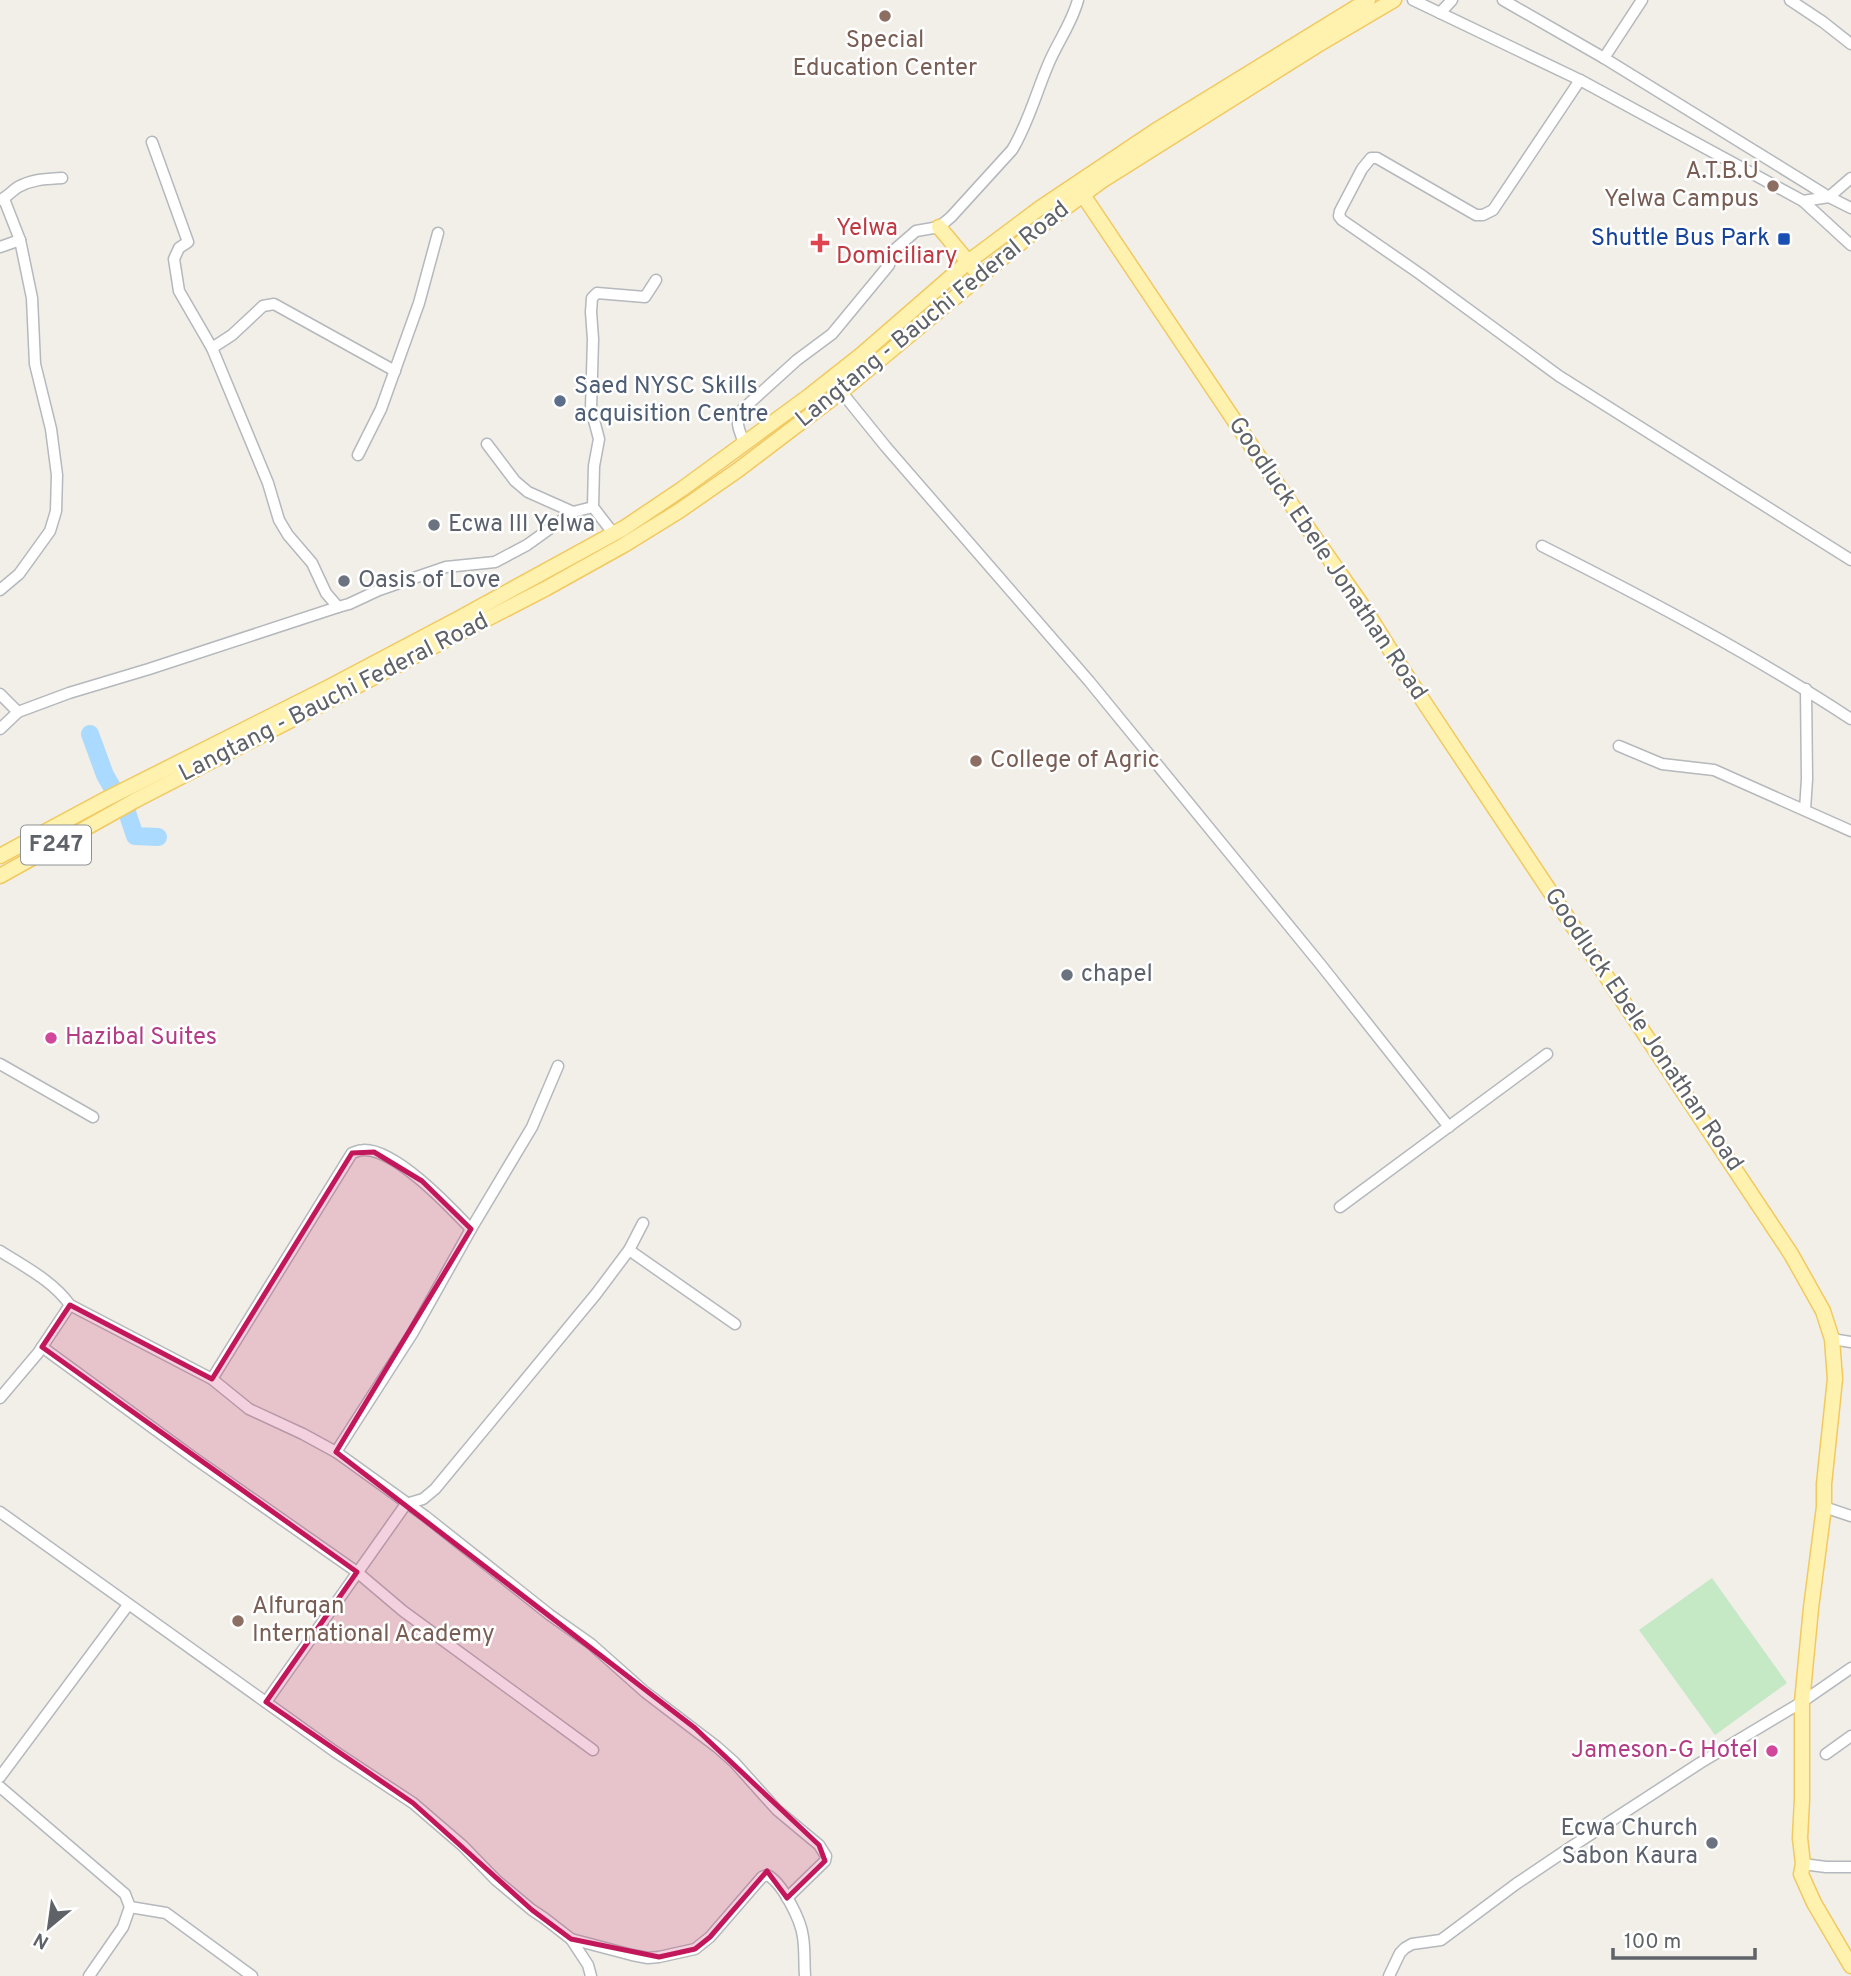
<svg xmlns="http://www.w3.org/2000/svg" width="1851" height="1976" font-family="Overpass,sans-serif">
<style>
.pitch{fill:#c5e8c5}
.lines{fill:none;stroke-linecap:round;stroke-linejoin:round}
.river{stroke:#aadaff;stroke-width:18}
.minor-casing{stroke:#b5b8bc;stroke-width:13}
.major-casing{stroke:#f2c960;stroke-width:17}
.minor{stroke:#fff;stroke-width:10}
.major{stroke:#fff2af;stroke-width:14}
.marked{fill:#c2185b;fill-opacity:0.2;stroke:#c2185b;stroke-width:5;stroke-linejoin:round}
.education-dot{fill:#8d6e63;stroke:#fff;stroke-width:2.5}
.transit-dot{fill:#1a4fb4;stroke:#fff;stroke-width:2.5}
.health-dot{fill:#e0444e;stroke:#fff;stroke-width:2.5}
.service-dot{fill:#5c6f8a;stroke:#fff;stroke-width:2.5}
.worship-dot{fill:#6b7280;stroke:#fff;stroke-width:2.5}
.hotel-dot{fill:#d1479c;stroke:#fff;stroke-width:2.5}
.labels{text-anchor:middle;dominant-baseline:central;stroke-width:5;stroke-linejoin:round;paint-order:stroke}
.shield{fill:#fff;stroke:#8f9295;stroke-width:2}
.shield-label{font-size:23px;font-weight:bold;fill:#5f6368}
.education-label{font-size:24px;fill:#785e54;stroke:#fff;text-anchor:start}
.health-label{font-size:24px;fill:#be3a42;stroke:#fff;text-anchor:start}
.transit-label{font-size:24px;fill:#164399;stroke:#fff;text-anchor:end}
.street-label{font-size:24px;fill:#5f6368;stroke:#fff}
.service-label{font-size:24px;fill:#4e5e75;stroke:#fff;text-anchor:start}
.worship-label{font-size:24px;fill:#5b616d;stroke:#fff;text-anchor:start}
.hotel-label{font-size:24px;fill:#b23c85;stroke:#fff;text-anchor:start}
</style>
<rect width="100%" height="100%" fill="#f1efe8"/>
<path class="pitch" d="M1712,1578L1787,1683L1715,1735L1639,1630Z"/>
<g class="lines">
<path class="river" d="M90,734L105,775L128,815L135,836L158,837"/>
<g class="minor-casing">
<g id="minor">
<path d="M1413,0L1580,80L1803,201L1851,245"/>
<path d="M1503,0L1604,58L1829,197L1851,208"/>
<path d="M1790,0L1823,22L1851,44"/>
<path d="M1440,13L1452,0"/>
<path d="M1604,58L1642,0"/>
<path d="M1580,80L1493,210L1483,215H1476L1377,158H1371L1362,169L1340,211L1339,216L1342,220L1420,274L1559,376L1851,560"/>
<path d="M152,142L188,242L179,248L174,259L179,291L212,348"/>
<path d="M0,200C7,197 12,191 18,187C33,179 46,179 62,178"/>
<path d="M1803,201L1829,197L1851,178"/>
<path d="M0,247L20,240"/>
<path d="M395,371L274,304L263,306L232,335L212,348L268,483L279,520L288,535L312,563L326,593L338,607L349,604L379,590L446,567L495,562L527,545L573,512L593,507"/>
<path d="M831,379L886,447L1089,681L1321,965L1449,1127"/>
<path d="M487,444L515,481L528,492L573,512"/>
<path d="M744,444C740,429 733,423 743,409L797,360L832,334L889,265L893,251L916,231L939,227L951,217L1012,150C1028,124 1036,93 1048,65C1057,43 1072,23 1078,0"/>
<path d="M358,455L381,409L419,303L438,233"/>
<path d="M613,533L593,507L594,466L599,439L591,409L593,339L591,312L592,298L597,293L645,297L656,280"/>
<path d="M1542,546C1647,599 1752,654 1851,719"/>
<path d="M0,590L19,574L50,531L56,511L57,475L51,429L35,364L32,298L20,240L4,199"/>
<path d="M0,694L18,712"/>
<path d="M0,729L18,712L69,693L149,669L338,607"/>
<path d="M1619,746L1662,764L1714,770L1851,831"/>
<path d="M1805,810L1807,779L1806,689"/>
<path d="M0,1064L93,1117"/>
<path d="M1340,1207L1547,1054"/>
<path d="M629,1250L735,1324"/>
<path d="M0,1251C25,1267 53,1281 70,1305L212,1379L249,1409L303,1434L336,1452L425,1516L550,1615L591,1644L645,1692L717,1747L734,1762L777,1810L819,1845L826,1856L825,1861L787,1898"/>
<path d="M1832,1339L1851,1342"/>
<path d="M42,1347L194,1458L357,1572L403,1611L593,1750"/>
<path d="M212,1379L352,1153C356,1152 359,1150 363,1150C395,1148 450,1207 471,1229"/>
<path d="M0,1398L38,1353L70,1305"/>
<path d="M336,1452L412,1334L471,1229L532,1127L558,1066"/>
<path d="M1824,1507L1851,1516"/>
<path d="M0,1512L334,1751L413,1803L463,1846L496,1880L532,1910L544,1918L571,1939L632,1955L648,1958L659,1957L695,1949L710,1937L762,1877L767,1875C782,1882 801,1920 803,1937C805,1949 804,1963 805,1976"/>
<path d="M266,1702L406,1504L423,1499L435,1489L596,1294L629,1250L643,1223"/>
<path d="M1826,1754L1851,1736"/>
<path d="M0,1777L128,1605"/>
<path d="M0,1787L125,1894L130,1907L123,1927L89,1976"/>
<path d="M1803,1864L1826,1867H1851"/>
<path d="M130,1907L166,1913L252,1976"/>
<path d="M571,1939L588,1965L591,1976"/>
<path d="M1389,1976L1400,1953L1405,1948L1412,1944L1441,1940L1516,1884L1571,1847L1700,1763L1802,1702L1851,1668"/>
</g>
</g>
<g class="major-casing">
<g id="major">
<path d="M1083,195L1277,484L1364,608L1404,672L1791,1254L1823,1311L1832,1339L1835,1379L1824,1484V1507L1811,1608L1802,1702V1799L1800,1838L1803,1864L1801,1874L1814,1903L1851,1966"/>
<path d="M939,227L974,269"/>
<path d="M0,856L106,799L329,687L456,620L624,528L682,489L809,396L861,355L968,262L1040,208L1155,131L1368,0"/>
<path d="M0,876L136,800L545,589L624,545L679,511L738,470L842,391L1041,226L1103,180L1316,46L1394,0"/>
</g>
</g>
<use href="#minor" class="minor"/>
<use href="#major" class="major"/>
</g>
<path class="marked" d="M374,1152L422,1181L471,1229L336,1452L695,1728L819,1845L825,1861L787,1898L767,1871L710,1937L695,1949L659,1957L571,1939L532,1910L413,1803L266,1702L357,1572L42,1347L70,1305L212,1379L352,1153Z"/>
<g class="education-dot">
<circle cx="885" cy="16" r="7"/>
<circle cx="1773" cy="186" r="7"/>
<circle cx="976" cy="761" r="7"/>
<circle cx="238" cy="1621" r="7"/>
</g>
<rect class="transit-dot" x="1777" y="232" width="14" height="14" rx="3.5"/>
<path class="health-dot" d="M816.5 232.5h7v7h7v7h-7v7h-7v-7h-7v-7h7z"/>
<circle class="service-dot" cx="560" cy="401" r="7"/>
<g class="worship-dot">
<circle cx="434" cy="525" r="7"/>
<circle cx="344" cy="581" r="7"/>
<circle cx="1067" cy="975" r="7"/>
<circle cx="1712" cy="1843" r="7"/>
</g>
<g class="hotel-dot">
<circle cx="51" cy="1038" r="7"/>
<circle cx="1772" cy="1751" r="7"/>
</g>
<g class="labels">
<rect class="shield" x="21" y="825.5" width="70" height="39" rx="5"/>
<g class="shield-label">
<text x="56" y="845">F247</text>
</g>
<g class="education-label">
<text x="885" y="41" text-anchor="middle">Special<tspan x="885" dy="28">Education Center</tspan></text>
<text x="1759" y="172" text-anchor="end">A.T.B.U<tspan x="1759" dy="28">Yelwa Campus</tspan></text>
<text x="990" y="761">College of Agric</text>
<text x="252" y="1607">Alfurqan<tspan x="252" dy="28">International Academy</tspan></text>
</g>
<g class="health-label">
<text x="836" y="229">Yelwa<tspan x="836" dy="28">Domiciliary</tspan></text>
</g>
<g class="transit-label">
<text x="1770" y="239">Shuttle Bus Park</text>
</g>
<g class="street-label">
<text transform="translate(933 315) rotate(-39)">Langtang - Bauchi Federal Road</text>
<text transform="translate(1327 559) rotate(56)">Goodluck Ebele Jonathan Road</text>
<text transform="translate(334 698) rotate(-27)">Langtang - Bauchi Federal Road</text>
<text transform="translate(1643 1030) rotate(56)">Goodluck Ebele Jonathan Road</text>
</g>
<g class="service-label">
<text x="574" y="387">Saed NYSC Skills<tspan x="574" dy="28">acquisition Centre</tspan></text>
</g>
<g class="worship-label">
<text x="448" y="525">Ecwa III Yelwa</text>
<text x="358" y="581">Oasis of Love</text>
<text x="1081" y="975">chapel</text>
<text x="1698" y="1829" text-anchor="end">Ecwa Church<tspan x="1698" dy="28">Sabon Kaura</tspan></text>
</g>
<g class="hotel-label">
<text x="65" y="1038">Hazibal Suites</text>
<text x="1758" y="1751" text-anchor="end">Jameson-G Hotel</text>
</g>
</g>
<g transform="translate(49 1927) rotate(209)" stroke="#ffffff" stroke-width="5" paint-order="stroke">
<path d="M0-5L12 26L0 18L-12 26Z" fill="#5f6368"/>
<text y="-10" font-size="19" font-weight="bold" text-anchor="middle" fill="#5f6368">N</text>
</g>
<path d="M1613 1948v10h142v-10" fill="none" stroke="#5f6368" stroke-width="3.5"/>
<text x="1624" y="1948" font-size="21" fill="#5f6368" stroke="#ffffff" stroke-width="5" paint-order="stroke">100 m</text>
</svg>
